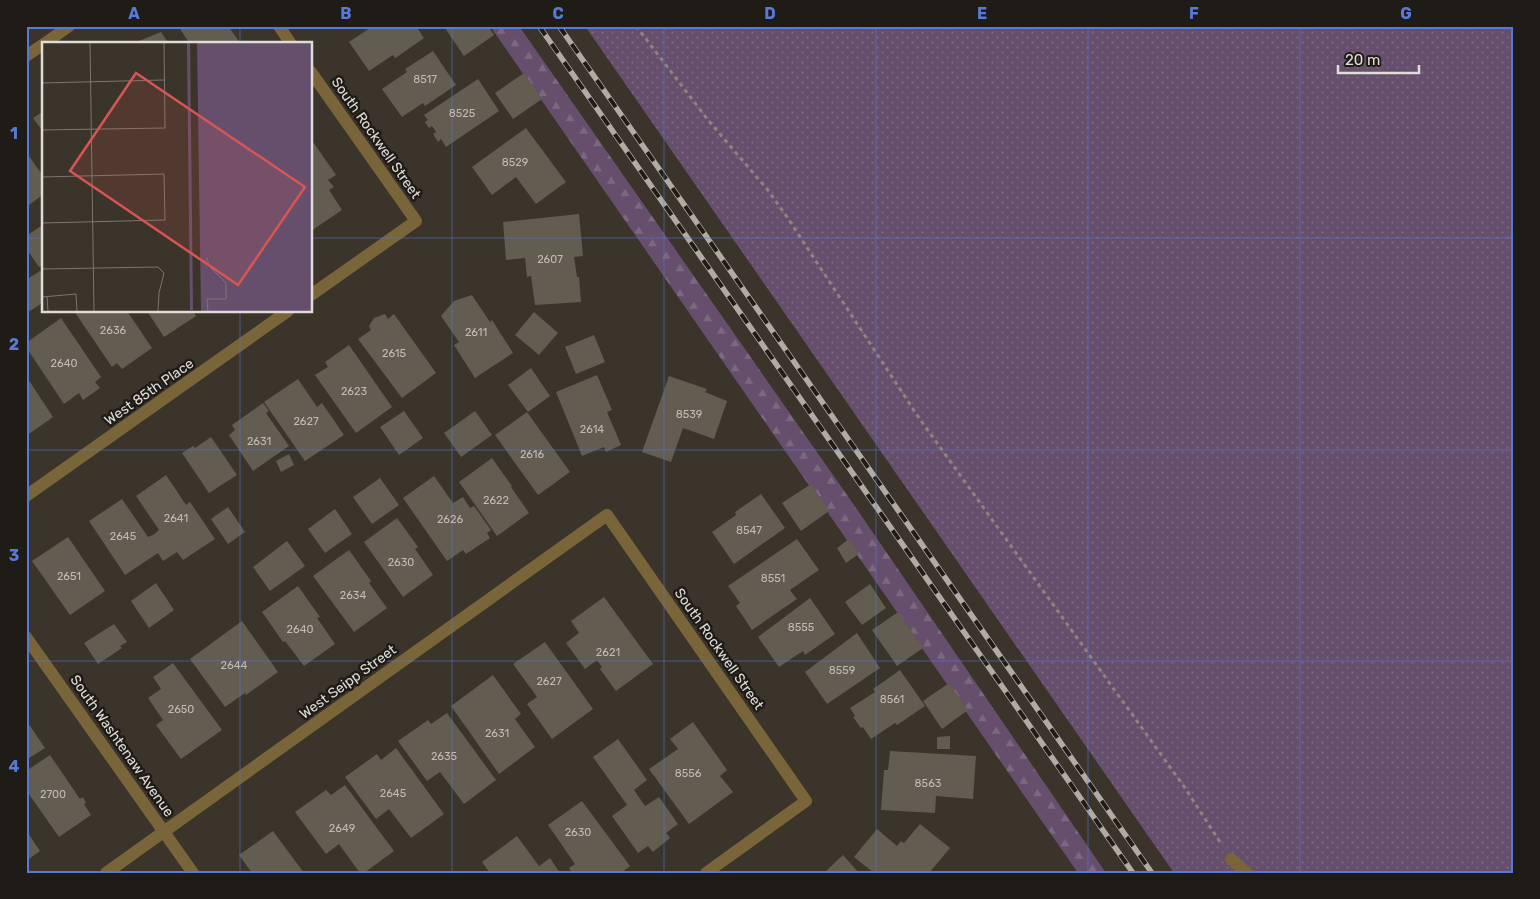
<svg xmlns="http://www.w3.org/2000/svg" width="1540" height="899" font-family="Rubik,sans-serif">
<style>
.grass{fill:url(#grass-dots)}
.forest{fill:url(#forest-firs)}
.building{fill:#625c51}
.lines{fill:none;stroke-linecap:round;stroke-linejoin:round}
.path{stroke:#8b857d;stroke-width:3;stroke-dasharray:4 4;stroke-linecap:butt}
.service{stroke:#7a653b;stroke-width:12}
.minor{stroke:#7a653b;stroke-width:12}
.rail-casing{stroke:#b0aca5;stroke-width:5.5}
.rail{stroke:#1f1c18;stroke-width:4;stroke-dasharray:11;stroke-linecap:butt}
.grid{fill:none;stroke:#5879d7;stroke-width:1;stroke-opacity:0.55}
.labels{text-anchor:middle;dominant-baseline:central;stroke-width:5;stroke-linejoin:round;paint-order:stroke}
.number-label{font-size:11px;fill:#c0bcb5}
.street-label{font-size:14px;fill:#e0dcd6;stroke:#1f1c18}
.inset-road{fill:none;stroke:#7c776f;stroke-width:1}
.view{fill:#d85554;fill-opacity:0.15;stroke:#d85554;stroke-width:2.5}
.inset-edge{fill:none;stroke:#e0dcd6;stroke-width:2.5}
.neatline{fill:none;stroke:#5879d7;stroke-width:2}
.grid-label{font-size:16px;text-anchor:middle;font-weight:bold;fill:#5879d7}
</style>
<defs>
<pattern id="grass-dots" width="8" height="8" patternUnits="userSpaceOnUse" patternTransform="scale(1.25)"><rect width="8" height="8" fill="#664f6d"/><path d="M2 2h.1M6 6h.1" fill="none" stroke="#7c6881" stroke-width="1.8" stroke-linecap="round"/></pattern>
<pattern id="forest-firs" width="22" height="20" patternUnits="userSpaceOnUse" patternTransform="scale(1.25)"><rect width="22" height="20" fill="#664f6d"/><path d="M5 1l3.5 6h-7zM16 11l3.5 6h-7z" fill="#7c6881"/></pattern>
</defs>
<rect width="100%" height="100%" fill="#3a342a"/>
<path class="grass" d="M585,26H1514V873H1174Z"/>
<path class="forest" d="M490,26H519L854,505L1106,873H1078Z"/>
<g class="building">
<path d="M178,26H228L241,44H190Z"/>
<path d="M373,26H416L424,38L397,57L395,58L393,55L369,71L349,42Z"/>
<path d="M447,26H488L494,35L464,56L445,28Z"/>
<path d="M161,32L169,44H137L139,41Z"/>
<path d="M433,51L456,85L425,106L423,103L402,117L382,89L407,72L405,69Z"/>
<path d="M524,73L542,99L513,119L495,93Z"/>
<path d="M478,79L499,111L446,147L441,139L438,142L433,134L436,132L432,126L429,128L425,122L428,120L424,115Z"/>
<path d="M44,111V133L33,118Z"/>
<path d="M526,128L566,182L536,204L516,177L492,195L472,167Z"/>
<path d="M313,142L336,175L328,180L334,187L329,190L342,210L311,231V143Z"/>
<path d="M26,152L44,177V194L26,207Z"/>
<path d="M579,214L583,256L574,257L577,277H579L581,302L535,305L531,276L527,277L525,258L506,260L503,222Z"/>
<path d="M44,224V264L39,267L26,248V236Z"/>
<path d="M40,271L44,276V302L30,311L26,305V280Z"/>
<path d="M472,295L490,322L492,320L513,353L475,378L454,345L459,342L441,316L454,301Z"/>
<path d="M74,311H127L152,348L122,369L117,363L112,367Z"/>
<path d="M147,311H193L196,316L164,337Z"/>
<path d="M534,312L558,333L539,355L515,335Z"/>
<path d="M385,314L388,319L394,314L436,373L402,398L358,339L371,330L369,326L374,318Z"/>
<path d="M61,318L101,377L95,382L100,388L83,400L79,393L64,404L26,347V343Z"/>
<path d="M594,335L605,362L576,374L565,347Z"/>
<path d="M349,345L392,407L356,433L315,375L328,367L325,362Z"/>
<path d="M531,368L550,396L528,412L508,385Z"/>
<path d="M597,375L612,410L607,412L621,445L606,452L604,447L582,456L556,392Z"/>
<path d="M26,376L53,417L26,436Z"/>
<path d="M669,376L707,389L705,392L727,401L714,439L683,428L671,462L642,452Z"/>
<path d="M298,379L317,407L322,403L344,435L305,461L264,402Z"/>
<path d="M263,403L269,411L266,413L289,446L253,471L229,435L235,430L232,425Z"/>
<path d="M404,411L423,438L399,455L380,427Z"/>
<path d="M475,411L492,435L461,457L444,433Z"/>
<path d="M527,412L570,472L538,495L495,435Z"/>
<path d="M211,437L237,475L209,493L182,453L193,446L195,448Z"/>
<path d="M289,454L294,465L281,472L276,461Z"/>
<path d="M492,458L512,486L511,487L529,513L497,536L459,482Z"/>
<path d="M166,475L186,505L190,502L215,539L183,560L177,552L163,561L158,553L125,575L89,521L122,499L148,537L153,535L159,530L136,496Z"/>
<path d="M434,476L453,503L463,497L470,508L474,506L491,530L487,533L490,538L466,554L463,550L447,561L403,498Z"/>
<path d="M380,478L399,505L372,524L353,497Z"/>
<path d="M811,484L829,511L801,531L782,503Z"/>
<path d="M761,494L785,528L734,564L712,532L736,515L735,512Z"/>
<path d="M228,507L245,532L228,544L211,519Z"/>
<path d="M335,509L352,534L325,553L308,529Z"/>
<path d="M397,518L418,547L415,549L433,575L403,597L364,542Z"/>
<path d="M68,537L105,591L70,615L32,561Z"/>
<path d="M797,539L819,570L790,590L797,599L752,630L736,606L740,603L728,586Z"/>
<path d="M849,539L859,554L846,563L837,548Z"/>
<path d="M287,541L305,566L270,591L253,567Z"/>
<path d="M349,550L371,581L369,583L387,608L354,632L313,576Z"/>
<path d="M156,583L174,610L149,628L131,601Z"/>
<path d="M870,584L886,608L862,625L845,602Z"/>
<path d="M298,586L320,617L317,618L335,644L304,666L285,641L283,642L262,612Z"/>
<path d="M604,597L653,664L616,691L600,669L602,667L597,660L585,669L566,643L579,633L571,621Z"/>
<path d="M810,598L835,634L805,655L803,651L779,667L758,637Z"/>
<path d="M898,612L923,648L897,666L872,630Z"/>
<path d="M242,621L278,672L246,695L245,693L225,707L190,659Z"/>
<path d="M114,624L127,642L120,646L122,648L98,664L84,643Z"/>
<path d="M857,633L880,668L827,704L805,672Z"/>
<path d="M545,642L593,709L552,739L527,704L537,697L513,664Z"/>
<path d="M173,663L222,730L181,759L156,725L163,720L148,698L161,689L153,677Z"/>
<path d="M900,670L925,706L897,725L895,723L871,739L863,727L861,728L853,717L855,716L850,708L875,692L873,689Z"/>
<path d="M493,675L521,714L515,719L535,747L499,774L451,706Z"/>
<path d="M949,683L968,710L942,729L923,701Z"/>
<path d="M447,713L496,780L464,804L440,772L427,781L398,741L428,720L431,724Z"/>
<path d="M693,722L727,770L720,776L733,792L689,824L649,769L678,749L670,739Z"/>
<path d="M28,723L45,748L26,760V725Z"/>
<path d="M950,736V749H937V737Z"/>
<path d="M618,739L647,780L634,790L645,806L659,797L678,824L666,833L670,838L653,852L648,846L638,853L612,816L627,805L593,757Z"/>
<path d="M396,748L444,814L411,838L389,809L376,819L345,777L377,754L381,760Z"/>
<path d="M890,751L976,756L973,799L936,796L935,813L881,810L884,770H888Z"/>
<path d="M50,755L80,799L83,797L86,803L84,804L91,815L59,837L26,790V771Z"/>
<path d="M345,785L394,851L364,873H360L339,844L326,854L295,812L326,790L331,795Z"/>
<path d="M582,801L630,866L621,873H572L569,868L575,864L548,825Z"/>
<path d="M920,824L950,848L929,873H874L854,857L877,829L897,846L901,841L904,843Z"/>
<path d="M26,830L40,851L26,861Z"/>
<path d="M273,831L304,873H252L239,855Z"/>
<path d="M517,836L539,866L550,858L560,873H490L482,862Z"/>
<path d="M843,855L859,873H824Z"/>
</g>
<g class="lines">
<path class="path" d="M636,26L708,120L767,189L785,214L919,418L1185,788L1220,842"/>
<path class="service" d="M1231,859L1247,873"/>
<g class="minor">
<path d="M279,26L291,44"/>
<path d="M44,44L69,26"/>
<path d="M26,56L44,44"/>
<path d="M311,72L416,221L311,295"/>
<path d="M26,496L288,311"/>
<path d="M26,637L193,873"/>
<path d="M106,873L607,515L806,801L706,873"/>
</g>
<g class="rail-casing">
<g id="rail">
<path d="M539,26L1133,873"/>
<path d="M559,26L1152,873"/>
</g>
</g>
<use href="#rail" class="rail"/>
</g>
<path class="grid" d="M240,26V44M452,26V873M664,26V873M876,26V873M1088,26V873M1300,26V873M26,238H44M311,238H1514M240,311V873M26,450H1514M26,661H1514"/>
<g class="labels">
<g class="number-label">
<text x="425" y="79">8517</text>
<text x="462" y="113">8525</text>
<text x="515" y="162">8529</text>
<text x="550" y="259">2607</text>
<text x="113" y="330">2636</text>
<text x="476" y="332">2611</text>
<text x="394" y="353">2615</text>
<text x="64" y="363">2640</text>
<text x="354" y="391">2623</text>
<text x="689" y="414">8539</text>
<text x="306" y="421">2627</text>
<text x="592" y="429">2614</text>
<text x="259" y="441">2631</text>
<text x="532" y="454">2616</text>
<text x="496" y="500">2622</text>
<text x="176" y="518">2641</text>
<text x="450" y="519">2626</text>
<text x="749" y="530">8547</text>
<text x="123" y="536">2645</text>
<text x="401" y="562">2630</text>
<text x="69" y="576">2651</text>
<text x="773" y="578">8551</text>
<text x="353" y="595">2634</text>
<text x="801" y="627">8555</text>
<text x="300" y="629">2640</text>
<text x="608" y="652">2621</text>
<text x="234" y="665">2644</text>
<text x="842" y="670">8559</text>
<text x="549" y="681">2627</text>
<text x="892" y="699">8561</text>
<text x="181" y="709">2650</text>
<text x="497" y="733">2631</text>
<text x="444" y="756">2635</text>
<text x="688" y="773">8556</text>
<text x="928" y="783">8563</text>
<text x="393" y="793">2645</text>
<text x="53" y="794">2700</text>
<text x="342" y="828">2649</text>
<text x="578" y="832">2630</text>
</g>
<g class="street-label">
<text transform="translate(376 138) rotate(55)">South Rockwell Street</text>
<text transform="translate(149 392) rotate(-35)">West 85th Place</text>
<text transform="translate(719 649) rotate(55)">South Rockwell Street</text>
<text transform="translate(348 682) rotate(-36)">West Seipp Street</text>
<text transform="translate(122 746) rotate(55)">South Washtenaw Avenue</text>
</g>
</g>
<g transform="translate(42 42)">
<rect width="270" height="270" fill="#3a342a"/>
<path d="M155,0H270V270H159Z" fill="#664f6d"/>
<path d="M148,0L151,268H148L145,0Z" fill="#664f6d"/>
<path class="inset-road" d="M48,0L52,270M0,41L122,38M0,88L123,86L122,0M0,135L122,132L123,178L0,181M165,216L167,224L184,241V257H165L166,270M0,227L116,225L122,231L117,251L116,270M5,254L6,270M0,255L34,252L35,270"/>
<path class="view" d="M94,31L263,145L196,243L28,129Z"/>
<rect width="270" height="270" class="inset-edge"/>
</g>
<rect width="1540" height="899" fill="none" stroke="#1f1c18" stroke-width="55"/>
<path d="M1338 65v8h81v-8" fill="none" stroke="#e0dcd6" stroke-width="2.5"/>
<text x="1345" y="65" font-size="15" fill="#e0dcd6" stroke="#1f1c18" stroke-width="4" paint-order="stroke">20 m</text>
<rect x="28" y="28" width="1484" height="844" class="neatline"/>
<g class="grid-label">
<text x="134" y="19">A</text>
<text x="346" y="19">B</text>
<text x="558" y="19">C</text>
<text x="770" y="19">D</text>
<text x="982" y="19">E</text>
<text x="1194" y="19">F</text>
<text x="1406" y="19">G</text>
<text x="14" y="139">1</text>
<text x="14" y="350">2</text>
<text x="14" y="561">3</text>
<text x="14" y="772">4</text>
</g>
</svg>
